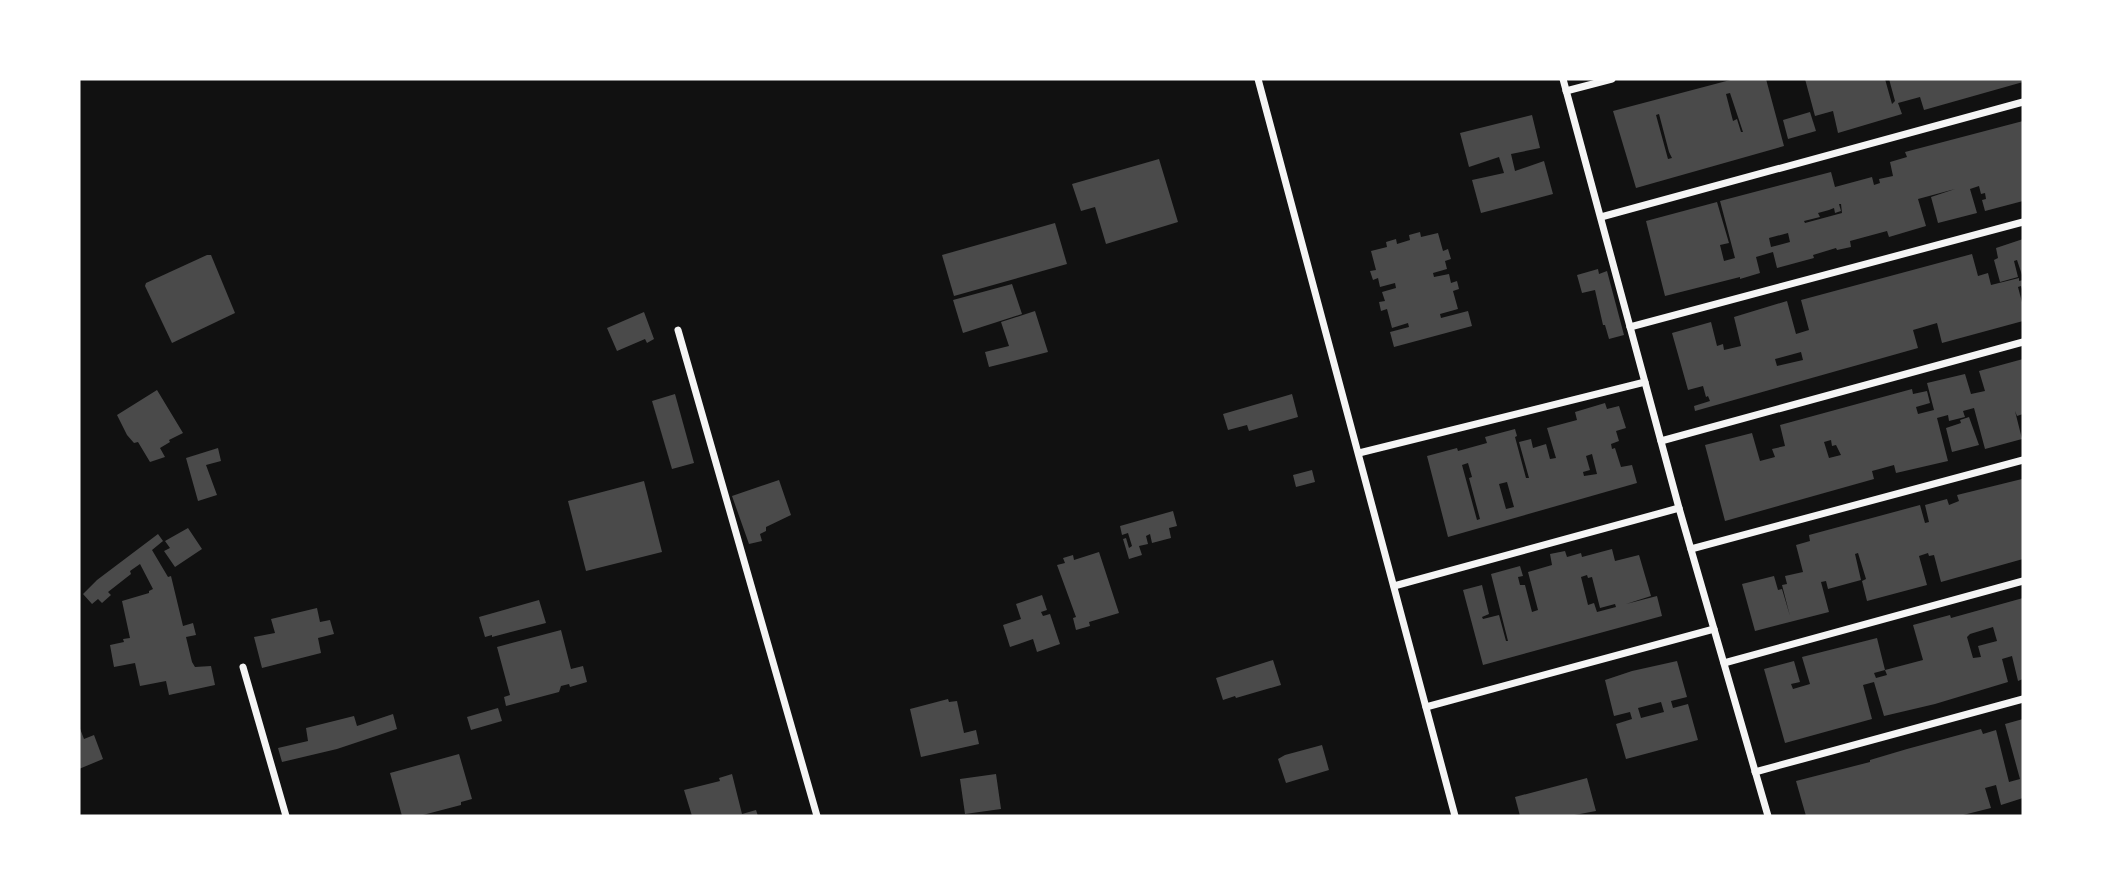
<svg xmlns="http://www.w3.org/2000/svg" width="2102" height="895" font-family="'Source Serif 4',serif">
<style>
.building{fill:#4a4a4a;fill-rule:evenodd}
.lines{fill:none;stroke-linecap:round;stroke-linejoin:round}
.minor{stroke:#f5f5f5;stroke-width:7}
</style>
<rect width="100%" height="100%" fill="#111"/>
<g class="building">
<path d="M1734,79H1766L1784,146L1636,188L1613,111ZM1730,93L1743,132H1741L1737,119L1733,121L1726,94ZM1659,114L1669,152L1672,158L1668,159L1656,115Z"/>
<path d="M1805,79H1885L1892,104L1895,101L1889,79H2023V82L1924,110L1920,97L1898,103L1902,114L1838,133L1833,111L1815,116Z"/>
<path d="M1810,112L1816,131L1788,139L1783,120Z"/>
<path d="M1532,115L1540,148L1511,154L1515,171L1544,161L1553,194L1481,213L1472,180L1504,173L1499,157L1469,167L1460,133Z"/>
<path d="M2023,121V201L1985,211L1982,200L1986,199L1985,193L1981,194L1979,186L1970,189L1977,213L1938,223L1931,197L1955,189L1918,199L1926,226L1889,237L1887,231L1850,241L1851,247L1837,250L1836,248L1813,255L1814,258L1777,268L1773,252L1756,257L1760,273L1740,279V277L1665,296L1646,221L1717,202L1729,243L1720,245L1724,261L1735,258L1720,201L1831,172L1835,187L1872,177L1874,185L1880,183L1879,179L1893,176L1890,162L1907,157L1905,152ZM1839,204H1841L1842,213L1805,223L1804,221L1820,217L1818,213L1829,210L1834,208L1835,213L1841,211ZM1788,233L1790,242L1771,247L1769,238Z"/>
<path d="M1159,159L1178,222L1106,244L1095,207L1081,211L1072,184Z"/>
<path d="M1055,223L1067,264L954,296L942,255Z"/>
<path d="M1420,232L1421,237L1438,233L1443,251L1448,249L1451,259L1445,261L1447,269L1433,273L1434,277L1449,274L1451,283L1457,281L1459,289L1453,291L1458,309L1440,314L1441,318L1468,311L1472,326L1394,347L1390,332L1409,327L1408,323L1392,328L1387,309L1381,311L1379,302L1385,301L1382,292L1396,288L1395,283L1380,287L1378,278L1373,280L1370,271L1376,270L1371,251L1387,247L1386,242L1396,239L1397,244L1410,240L1409,235Z"/>
<path d="M2023,239V278L2017,260L2014,261L2018,277L2000,282L1994,260L1998,258L1996,248Z"/>
<path d="M1972,254L1978,276L1988,273L1991,285L2019,278V281L2023,280V292L2021,286L2018,287L2023,306V321L1942,343L1937,323L1913,330L1918,348L1695,411L1694,406L1710,401L1708,396L1706,397L1703,386L1688,390L1672,333L1711,322L1717,346L1723,344L1724,350L1741,346L1734,317L1787,301L1796,334L1809,330L1801,300ZM1801,352L1803,360L1777,366L1775,359Z"/>
<path d="M207,255H211L235,313L172,343L145,286L146,283Z"/>
<path d="M1598,269L1599,274L1607,271L1624,335L1609,339L1605,325H1603L1595,290L1582,293L1577,275Z"/>
<path d="M1012,284L1022,314L963,333L953,300Z"/>
<path d="M1035,311L1048,352L989,367L985,352L1009,346L1001,322Z"/>
<path d="M644,312L654,339L647,343L645,339L617,351L607,328Z"/>
<path d="M2023,359V414L2017,416L2015,411L2022,439L1985,449L1974,408L1963,411L1965,417L1949,421L1948,415L1937,418L1948,461L1896,473L1894,465L1872,471L1874,479L1725,521L1705,445L1752,433L1760,461L1775,457L1772,449L1785,446L1780,425L1912,389L1913,394L1927,391L1930,403L1916,407L1918,414L1934,410L1927,383L1965,374L1971,394L1985,391L1979,371ZM1831,440L1832,446L1836,445L1841,455L1829,458L1824,442Z"/>
<path d="M157,390L183,433L169,440L170,442L160,448L165,457L150,462L138,442L134,443L127,435L117,415Z"/>
<path d="M675,394L694,463L672,469L652,401Z"/>
<path d="M1292,394L1298,417L1249,431L1247,425L1228,430L1223,414Z"/>
<path d="M1605,403L1607,409L1619,406L1626,428L1616,431L1619,441L1611,444L1612,449L1615,448L1621,467L1632,465L1637,483L1448,537L1427,456L1457,448L1458,451L1487,443L1485,437L1515,429L1517,436L1515,437L1526,478H1529L1519,442L1531,439L1533,448L1546,444L1550,459L1556,458L1547,428L1577,420L1575,412ZM1592,454L1597,474L1584,476L1583,472L1590,470L1586,456ZM1468,463L1472,477L1469,478L1480,519L1477,520L1462,465ZM1507,482L1514,507L1506,509L1499,484Z"/>
<path d="M1969,417L1979,445L1952,452L1946,428L1961,423L1960,420Z"/>
<path d="M218,448L221,461L206,465L217,495L198,501L186,458Z"/>
<path d="M1312,470L1315,482L1296,487L1293,475Z"/>
<path d="M2022,479L2023,559L1941,582L1934,555L1929,556L1928,553L1919,556L1927,585L1867,601L1862,581L1866,579L1858,553L1855,554L1861,580L1828,589L1826,581L1821,582L1829,612L1755,631L1742,584L1774,576L1778,590L1782,589L1790,616L1782,585L1787,584L1785,576L1803,572L1796,545L1810,541L1809,535L1920,505L1925,523L1929,522L1925,505L1947,499L1949,505L1959,501L1957,495Z"/>
<path d="M779,480L791,515L766,527V531L760,534L762,541L749,544L732,496Z"/>
<path d="M644,481L662,552L586,571L568,501Z"/>
<path d="M1173,511L1177,526L1169,528L1171,538L1152,543L1150,534L1146,536L1148,544L1139,546L1142,555L1129,559L1123,539L1126,538L1129,548L1132,546L1128,533L1122,535L1120,526Z"/>
<path d="M188,528L202,549L175,567L164,551L170,548L165,541Z"/>
<path d="M158,534L163,541L152,550L168,577L171,576L183,626L193,623L196,635L186,637L192,662L195,667L211,666L215,685L169,695L166,681L140,686L135,663L114,667L110,645L124,642L123,639L130,638L122,601L149,593V591L153,589L140,564L130,571L131,574L108,592L111,595L102,603L98,599L92,604L83,594L97,580Z"/>
<path d="M1612,549L1615,561L1639,555L1651,596L1626,604L1657,596L1662,616L1483,665L1463,590L1482,585L1489,614L1482,617L1483,619L1499,615L1506,641H1508L1491,574L1520,566L1523,576L1518,577L1520,585H1525L1532,612L1538,610L1528,572L1552,565L1550,554L1565,551L1567,557L1581,553L1582,557ZM1587,575L1588,578L1592,577L1600,608L1615,604L1616,607L1597,612L1594,603L1588,605L1581,577Z"/>
<path d="M1099,552L1119,613L1089,622L1090,626L1076,630L1073,618L1076,617L1057,565L1065,563L1063,558L1073,555L1074,560Z"/>
<path d="M1042,595L1047,610L1041,612L1043,616L1050,614L1060,644L1037,652L1033,639L1010,647L1003,625L1021,619L1016,604Z"/>
<path d="M2023,598V679L2018,681L2012,656L2002,659L2008,682L1935,704L1884,716L1874,682L1863,685L1872,719L1785,743L1764,669L1794,661L1800,682L1791,684L1793,689L1810,684L1802,657L1877,638L1885,670L1874,673L1876,678L1887,675L1885,670L1923,660L1913,625L1950,615L1951,618ZM1993,627L1997,641L1978,646L1981,657L1973,658L1967,637L1970,634Z"/>
<path d="M539,600L546,623L492,637V635L485,637L479,617Z"/>
<path d="M317,608L320,622L330,620L334,634L318,638L321,653L262,668L254,637L275,633L271,619Z"/>
<path d="M561,630L571,669L583,666L587,682L570,687L569,684L561,686L559,692L506,706L504,697L510,695L497,647Z"/>
<path d="M1273,660L1281,685L1236,698L1235,696L1223,700L1216,678Z"/>
<path d="M1677,661L1687,697L1671,701L1673,708L1688,704L1698,740L1626,759L1616,724L1632,719L1630,712L1614,716L1605,680L1632,671ZM1661,702L1664,712L1641,718L1638,708Z"/>
<path d="M948,699L949,702L957,701L964,733L976,730L979,744L921,757L910,709Z"/>
<path d="M498,708L502,721L471,730L467,717Z"/>
<path d="M393,714L397,729L337,749L282,762L278,748L308,741L306,728L354,716L357,726Z"/>
<path d="M2023,719V798L2001,805L1996,785L1985,788L1991,808L1959,816H1806L1796,781L1870,762V760L1907,749L1981,729L1983,734L1996,730L2009,782L2020,779L2005,724Z"/>
<path d="M79,726L84,739L94,735L103,759L79,769Z"/>
<path d="M1322,745L1329,770L1286,783L1278,759L1285,755Z"/>
<path d="M459,754L472,799L461,802V805L419,816H402L390,773Z"/>
<path d="M732,774L742,814L756,810L758,816H692L684,790L720,781L719,778Z"/>
<path d="M996,774L1001,809L965,814L960,779Z"/>
<path d="M1587,778L1596,811L1569,816H1520L1515,797Z"/>
</g>
<g class="lines">
<g class="minor">
<path d="M1258,79L1455,816"/>
<path d="M1563,79L1679,508L1768,816"/>
<path d="M1566,91L1612,79"/>
<path d="M1601,217L2023,102"/>
<path d="M1630,327L2023,222"/>
<path d="M678,330L817,816"/>
<path d="M1661,441L2023,342"/>
<path d="M1359,453L1645,382"/>
<path d="M1691,549L2023,460"/>
<path d="M1394,586L1679,508"/>
<path d="M1724,663L2023,581"/>
<path d="M243,667L286,816"/>
<path d="M1426,707L1714,629"/>
<path d="M1755,772L2023,699"/>
</g>
</g>
<rect width="2102" height="895" fill="none" stroke="#ffffff" stroke-width="161"/>
</svg>
